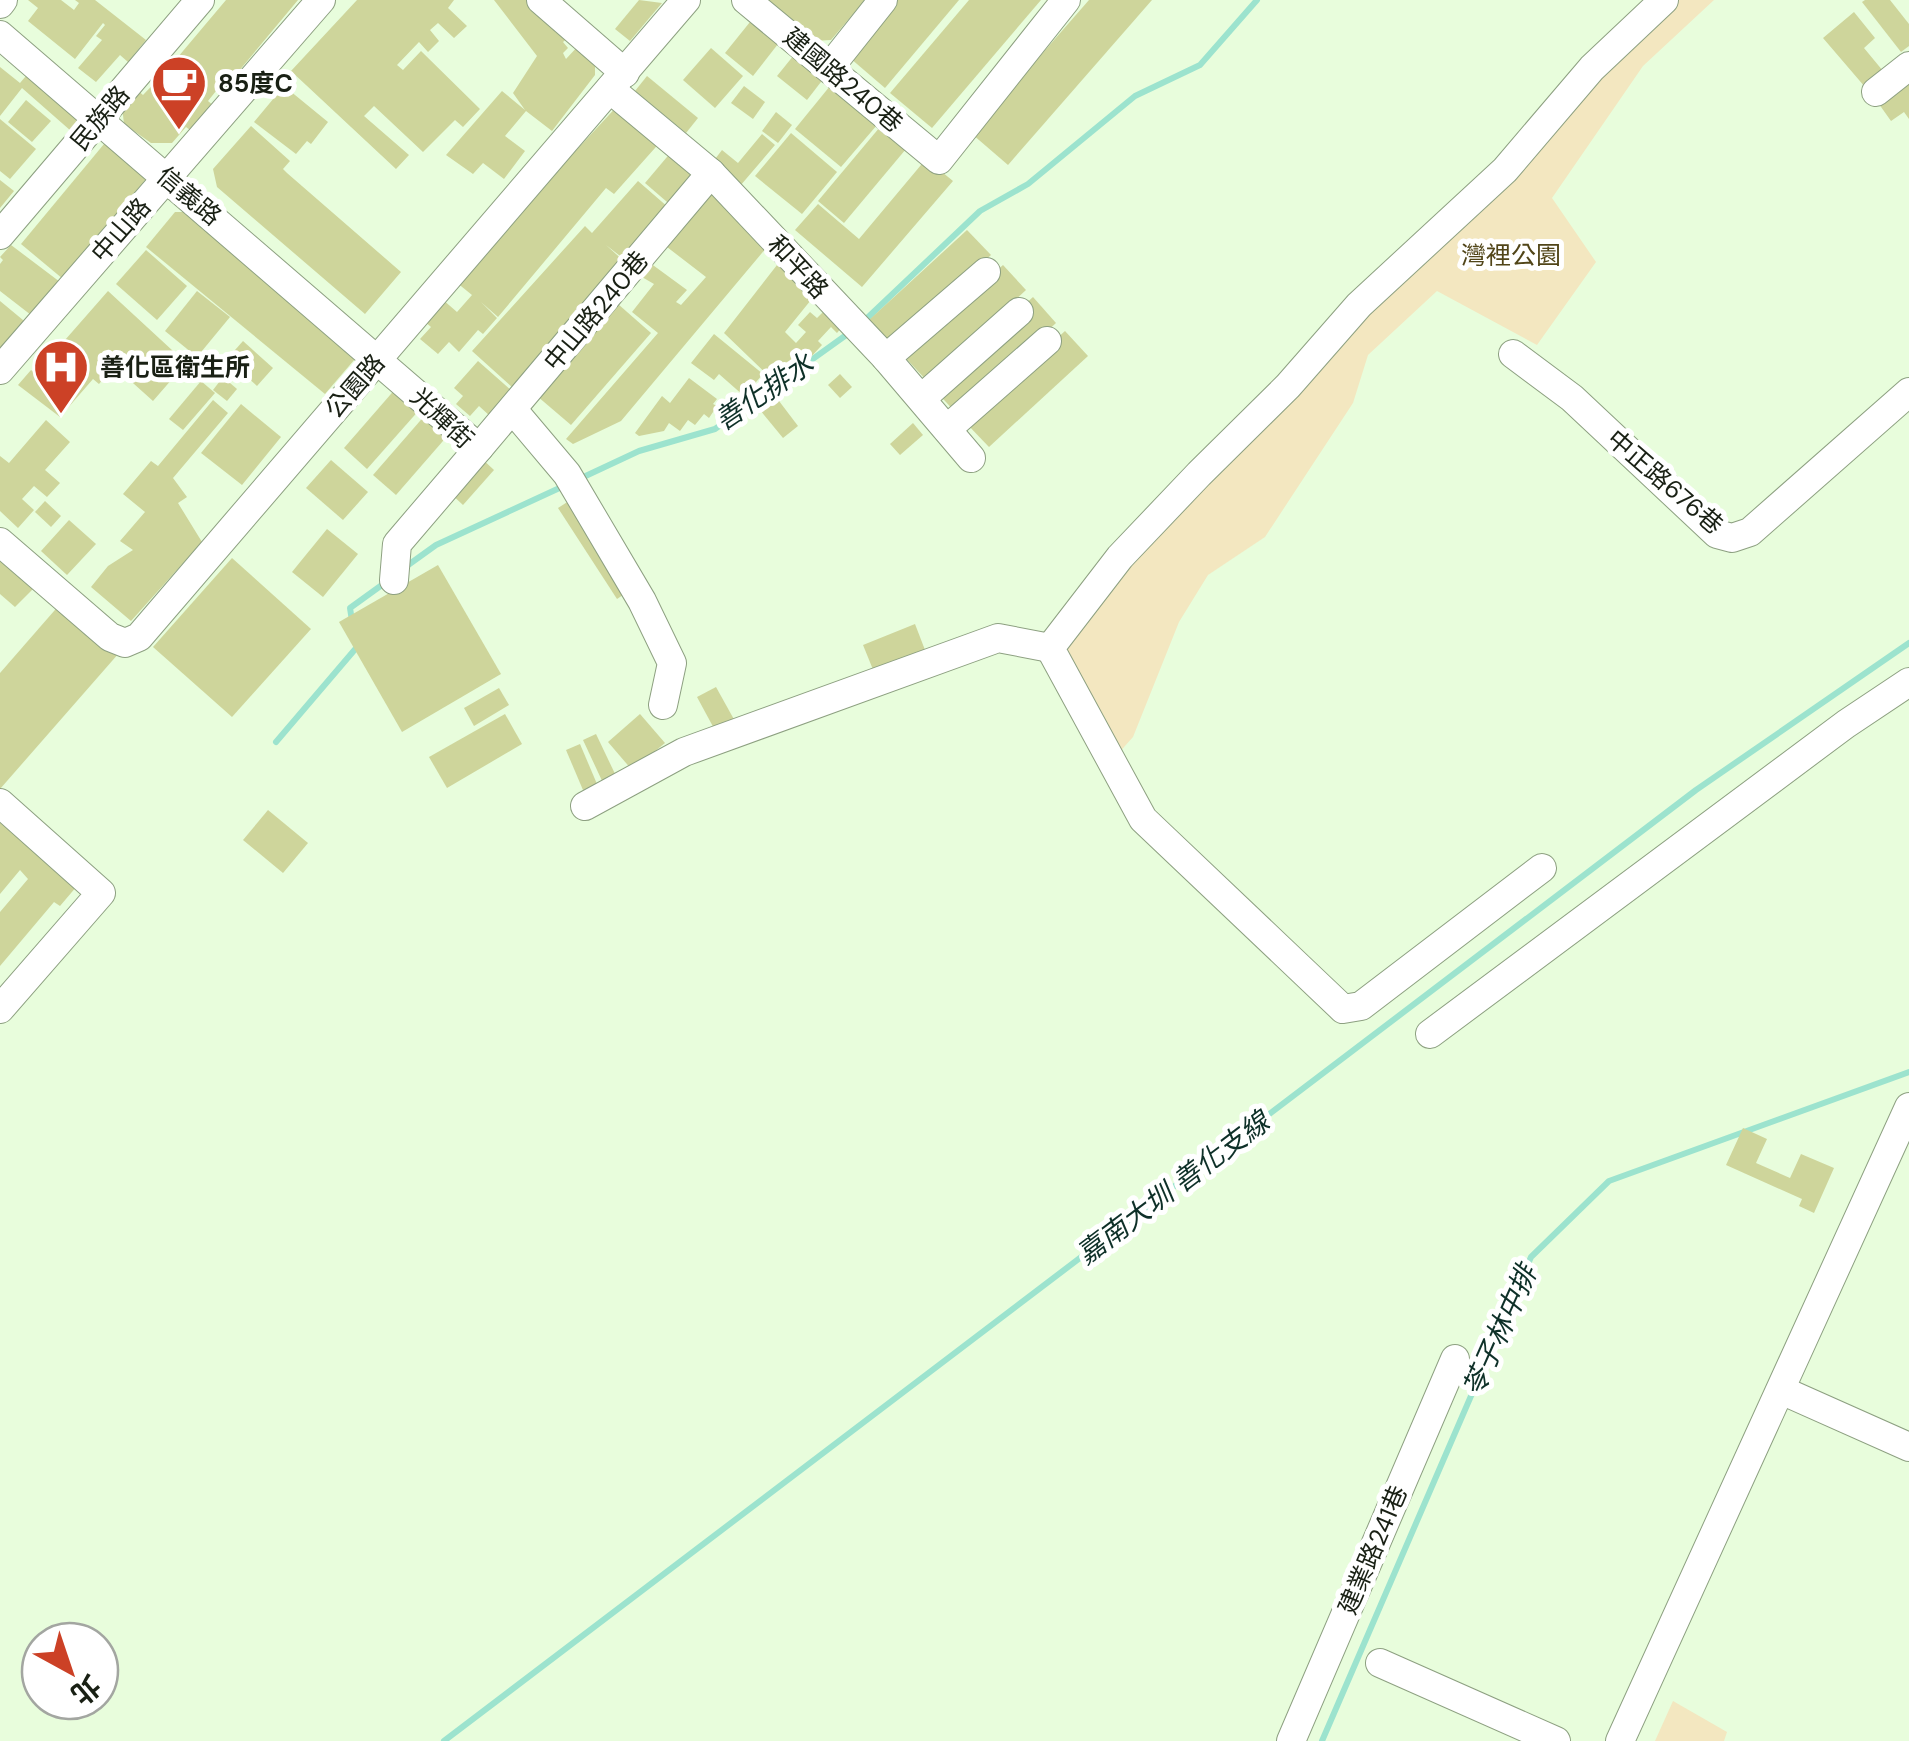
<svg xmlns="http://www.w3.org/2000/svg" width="1909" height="1741" font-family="'DM Sans','Noto Sans TC',sans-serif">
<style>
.green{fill:#f3e7c0}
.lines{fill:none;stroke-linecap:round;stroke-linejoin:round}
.stream{stroke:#9ce3ce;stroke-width:6}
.building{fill:#ced59b}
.minor-casing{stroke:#8da081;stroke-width:30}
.minor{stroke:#fff;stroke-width:28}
.labels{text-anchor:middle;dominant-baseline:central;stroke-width:10;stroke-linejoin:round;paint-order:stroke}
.street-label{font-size:25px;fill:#192014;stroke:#fff}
.poi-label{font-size:25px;font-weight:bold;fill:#192014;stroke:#fff;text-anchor:start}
.park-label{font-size:25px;fill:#514518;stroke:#fff}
.water-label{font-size:28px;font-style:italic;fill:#0e3028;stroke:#fff}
</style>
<rect width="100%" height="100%" fill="#e8fddc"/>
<g class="green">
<path d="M1658,0H1714L1643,66L1552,198L1596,262L1537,345L1437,291L1368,355L1353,403L1265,537L1208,575L1179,622L1133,737L1108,765L1060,647L1270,383L1455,215Z"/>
<path d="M1673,1701L1727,1732L1724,1741H1655Z"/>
</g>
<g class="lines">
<g class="stream">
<path d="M863,322L980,211L1028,184L1135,96L1200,65L1257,0"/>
<path d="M577,480L639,451L715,429L849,333"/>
<path d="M404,568L436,545L566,485"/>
<path d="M352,621L350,608L386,582"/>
<path d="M276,742L357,647L356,643"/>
<path d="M444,1741L1696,790L1909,643"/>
<path d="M1322,1741L1531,1257L1609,1181L1909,1072"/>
</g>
</g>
<g class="building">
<path d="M28,0H61L74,10L79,3L75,0H95L146,40L128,62L120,55L96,82L78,68L102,40L96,36L105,25L103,23L75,59L28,21L38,8Z"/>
<path d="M226,0H298L228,84L224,81L208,101L215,107L194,133L186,127L172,143H151L124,124L122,106L136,89L143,95L167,70Z"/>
<path d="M357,0H454L448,8L467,26L454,38L438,23L430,30L439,41L428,52L419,42L397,65L403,70L421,51L480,109L463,127L455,120L423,152L374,106L364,116L409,155L396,169L291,71Z"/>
<path d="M494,0H533L573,33L563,42L568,48L563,53L566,59L579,45L595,60V75L552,131L526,111L505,136L525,151L504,179L483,163L473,174L446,155L502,91L525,110L513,93L537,56Z"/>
<path d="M639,0L662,3L630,41L615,29Z"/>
<path d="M764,0H865L831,40L813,41Z"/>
<path d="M887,0H959L885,88L843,52Z"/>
<path d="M969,0H1041L932,128L890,93Z"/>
<path d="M1089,0H1152L1008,165L972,134Z"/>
<path d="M1865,0H1890L1909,24V46L1901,52L1862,2Z"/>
<path d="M1854,12L1875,38L1864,48L1883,71L1865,87L1823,38Z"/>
<path d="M750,22L778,44L753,76L725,53Z"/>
<path d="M711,48L743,76L715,108L683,80Z"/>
<path d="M794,55L824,78L807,100L777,76Z"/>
<path d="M0,67L20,83L31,70L82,119L71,131L22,88L0,116Z"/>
<path d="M1909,73V119L1904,112L1891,121L1874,97Z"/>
<path d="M647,76L698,118L686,133L635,91Z"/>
<path d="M284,86L328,122L311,144L307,141L296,154L254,122Z"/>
<path d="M744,86L765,102L753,119L731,103Z"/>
<path d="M830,86L877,125L841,167L795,129Z"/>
<path d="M26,100L51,121L32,142L8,122Z"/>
<path d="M621,102L663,139L614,194L606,188L498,317L481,302L497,318L483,334L478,330L459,352L449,342L438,354L420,339L431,327L423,320L442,299L457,312L472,295L456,282L564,153L569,158Z"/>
<path d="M776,112L792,125L778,143L762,131Z"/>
<path d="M0,119L36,149L10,179L0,171Z"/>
<path d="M885,121L911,143L844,223L818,201Z"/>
<path d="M251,126L290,161L283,169L287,173L401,272L365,314L217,187L213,169Z"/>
<path d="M791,133L837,172L802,214L755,176Z"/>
<path d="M762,134L775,145L740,186L712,163L722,150L738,163Z"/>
<path d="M109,138L151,173L63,279L21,244Z"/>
<path d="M672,151L702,177L674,208L645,183Z"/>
<path d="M926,159L953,181L862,287L795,230L818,204L859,239Z"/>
<path d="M0,180L14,191L0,208Z"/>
<path d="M638,181L669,208L624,259L606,245L626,263L513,388L472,351L585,226L592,233Z"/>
<path d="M712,193L772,241L621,421L573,444L566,439L658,333L632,312L654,284L635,273L646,260L687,290L676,302L681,305L706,277L667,247Z"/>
<path d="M175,212H194L361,352L325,394L146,247Z"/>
<path d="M967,230L991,255L891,346L868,321Z"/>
<path d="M11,245L64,285L53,299L47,295L31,315L0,291V264L3,260L0,257Z"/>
<path d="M146,250L187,286L157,320L116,284Z"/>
<path d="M777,265L815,295L785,332L796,343L806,332L798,325L810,312L817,318L832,303L843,326L837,333L831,327L818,341L822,345L810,358L804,352L797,359L802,364L790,376L785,371L775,382L724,333Z"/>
<path d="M1003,265L1026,290L927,381L903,355Z"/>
<path d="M108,291L186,363L153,401L114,366L99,384L93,379L60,417L18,385L31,370L48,384L57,374L40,360L54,344L58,348Z"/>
<path d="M197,291L230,317L197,357L165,331Z"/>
<path d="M610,297L651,333L571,425L530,390Z"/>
<path d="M1033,297L1056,323L957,414L933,388Z"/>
<path d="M0,301L29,325L10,348L5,343L0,349Z"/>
<path d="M1065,331L1088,356L989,447L965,422Z"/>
<path d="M714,334L763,374L744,396L719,374L714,380L691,363Z"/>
<path d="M243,341L273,368L257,386L227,359Z"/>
<path d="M478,361L513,392L491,417L479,406L470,416L456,404L463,396L454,388Z"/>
<path d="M840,374L852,387L840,398L828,385Z"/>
<path d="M223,377L237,389L227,401L213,390Z"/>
<path d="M689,378L717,399L713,404L717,406L709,418L704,414L695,425L688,420L680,431L669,423L664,431L639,436L635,433L662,396L670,403Z"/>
<path d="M404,379L428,400L367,469L344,448Z"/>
<path d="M201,381L215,393L183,430L169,419Z"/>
<path d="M776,397L798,426L783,438L760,410Z"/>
<path d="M213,400L228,413L173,478L187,497L178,503L202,542L131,621L91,587L108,566L133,550L120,541L145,512L123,494L151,461L158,466Z"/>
<path d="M241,404L281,437L242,485L201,453Z"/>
<path d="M433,406L456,426L396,495L373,475Z"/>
<path d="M46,420L70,442L45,470L60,483L47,497L34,486L22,499L34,510L18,528L0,511V456L9,463Z"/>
<path d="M913,423L923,435L900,455L890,444Z"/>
<path d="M480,457L494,470L463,505L449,492Z"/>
<path d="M331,460L368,492L343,520L306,488Z"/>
<path d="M586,490L644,581L617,599L558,508Z"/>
<path d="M45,501L61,516L51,527L35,512Z"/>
<path d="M69,520L96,544L67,575L41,551Z"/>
<path d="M327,529L358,554L323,597L292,572Z"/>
<path d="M0,556L36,586L15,607L0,594Z"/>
<path d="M232,558L311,629L232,717L153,647Z"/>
<path d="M438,565L501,674L402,732L339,622Z"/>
<path d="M61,603L119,653L0,789V673Z"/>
<path d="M915,624L925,650L874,672L863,645Z"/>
<path d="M716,687L736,723L717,734L697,697Z"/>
<path d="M499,688L509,705L474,726L464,708Z"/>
<path d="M505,714L522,744L447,788L429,757Z"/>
<path d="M640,714L665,743L632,770L608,742Z"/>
<path d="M596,734L617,778L604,785L583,740Z"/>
<path d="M580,744L597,784L583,790L566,750Z"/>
<path d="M268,810L308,843L283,873L243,840Z"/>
<path d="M0,822L77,886L60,906L54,902L0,966V912L28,879L20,870L0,894Z"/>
<path d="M1743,1128L1767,1139L1756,1163L1790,1178L1801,1154L1834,1168L1814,1213L1799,1206L1802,1199L1726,1165Z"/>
</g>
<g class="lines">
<g class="minor-casing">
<g id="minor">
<path d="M541,0L625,73"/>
<path d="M746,0L939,160L1066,0"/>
<path d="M0,4L3,0"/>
<path d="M0,35L479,448L397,544L394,580"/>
<path d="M829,68L883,0"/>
<path d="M610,89L711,173L886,358L971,458"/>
<path d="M1876,92L1909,66"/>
<path d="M0,235L200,0"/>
<path d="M1513,354L1572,398L1717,534L1732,538L1750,532L1909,392"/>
<path d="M886,358L986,272"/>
<path d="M0,370L321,0"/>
<path d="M922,398L1019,312"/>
<path d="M513,410L567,474L642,601L672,663L663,705"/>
<path d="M947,429L1047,341"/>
<path d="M479,448L711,173"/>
<path d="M0,542L110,637L125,643L139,637L686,0"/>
<path d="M0,803L101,893L0,1009"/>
<path d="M585,806L684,752L998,638L1050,648"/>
<path d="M1542,868L1361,1006L1343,1009L1143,819L1050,648L1120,557L1199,474L1288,386L1359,305L1505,170L1592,68L1664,0"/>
<path d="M1430,1034L1846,724L1909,682"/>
<path d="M1781,1390L1909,1447"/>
<path d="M1380,1663L1556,1741"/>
<path d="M1291,1741L1455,1359"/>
<path d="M1620,1741L1909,1107"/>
</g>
</g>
<use href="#minor" class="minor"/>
</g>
<defs>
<g id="cafe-pin" transform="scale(2.875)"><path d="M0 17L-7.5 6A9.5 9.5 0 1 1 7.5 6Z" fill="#cc4126" stroke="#fff"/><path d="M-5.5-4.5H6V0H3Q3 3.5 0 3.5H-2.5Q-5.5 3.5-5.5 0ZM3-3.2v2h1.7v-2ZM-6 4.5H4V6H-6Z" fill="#fff"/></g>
<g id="hospital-pin" transform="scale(2.875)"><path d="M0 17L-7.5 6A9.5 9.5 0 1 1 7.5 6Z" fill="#cc4126" stroke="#fff"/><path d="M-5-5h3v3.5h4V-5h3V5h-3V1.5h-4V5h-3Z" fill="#fff"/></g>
</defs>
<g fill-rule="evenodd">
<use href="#cafe-pin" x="179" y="83"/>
<use href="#hospital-pin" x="61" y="367"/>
</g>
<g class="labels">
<g class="street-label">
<text transform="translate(843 80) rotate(40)">建國路240巷</text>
<text transform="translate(100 118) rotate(-50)">民族路</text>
<text transform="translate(189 196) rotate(40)">信義路</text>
<text transform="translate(121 230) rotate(-49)">中山路</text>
<text transform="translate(798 267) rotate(47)">和平路</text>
<text transform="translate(596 311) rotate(-50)">中山路240巷</text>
<text transform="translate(355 386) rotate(-49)">公園路</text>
<text transform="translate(442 418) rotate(43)">光輝街</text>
<text transform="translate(1665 482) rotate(41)">中正路676巷</text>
<text transform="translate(1373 1550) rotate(-67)">建業路241巷</text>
</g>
<g class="poi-label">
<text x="218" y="83">85度C</text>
<text x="100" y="367">善化區衛生所</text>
</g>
<g class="park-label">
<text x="1511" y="255">灣裡公園</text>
</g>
<g class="water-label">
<text transform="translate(764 392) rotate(-34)">善化排水</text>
<text transform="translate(1173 1188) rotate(-37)">嘉南大圳 善化支線</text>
<text transform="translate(1500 1331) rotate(-66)">苓子林中排</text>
</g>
</g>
<g transform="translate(70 1671) rotate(140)"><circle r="48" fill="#ffffff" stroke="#a3a6a1" stroke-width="2.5"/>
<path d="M0-8L18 38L0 25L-18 38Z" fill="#cc4126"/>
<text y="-15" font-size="28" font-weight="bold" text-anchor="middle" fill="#192014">北</text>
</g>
</svg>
